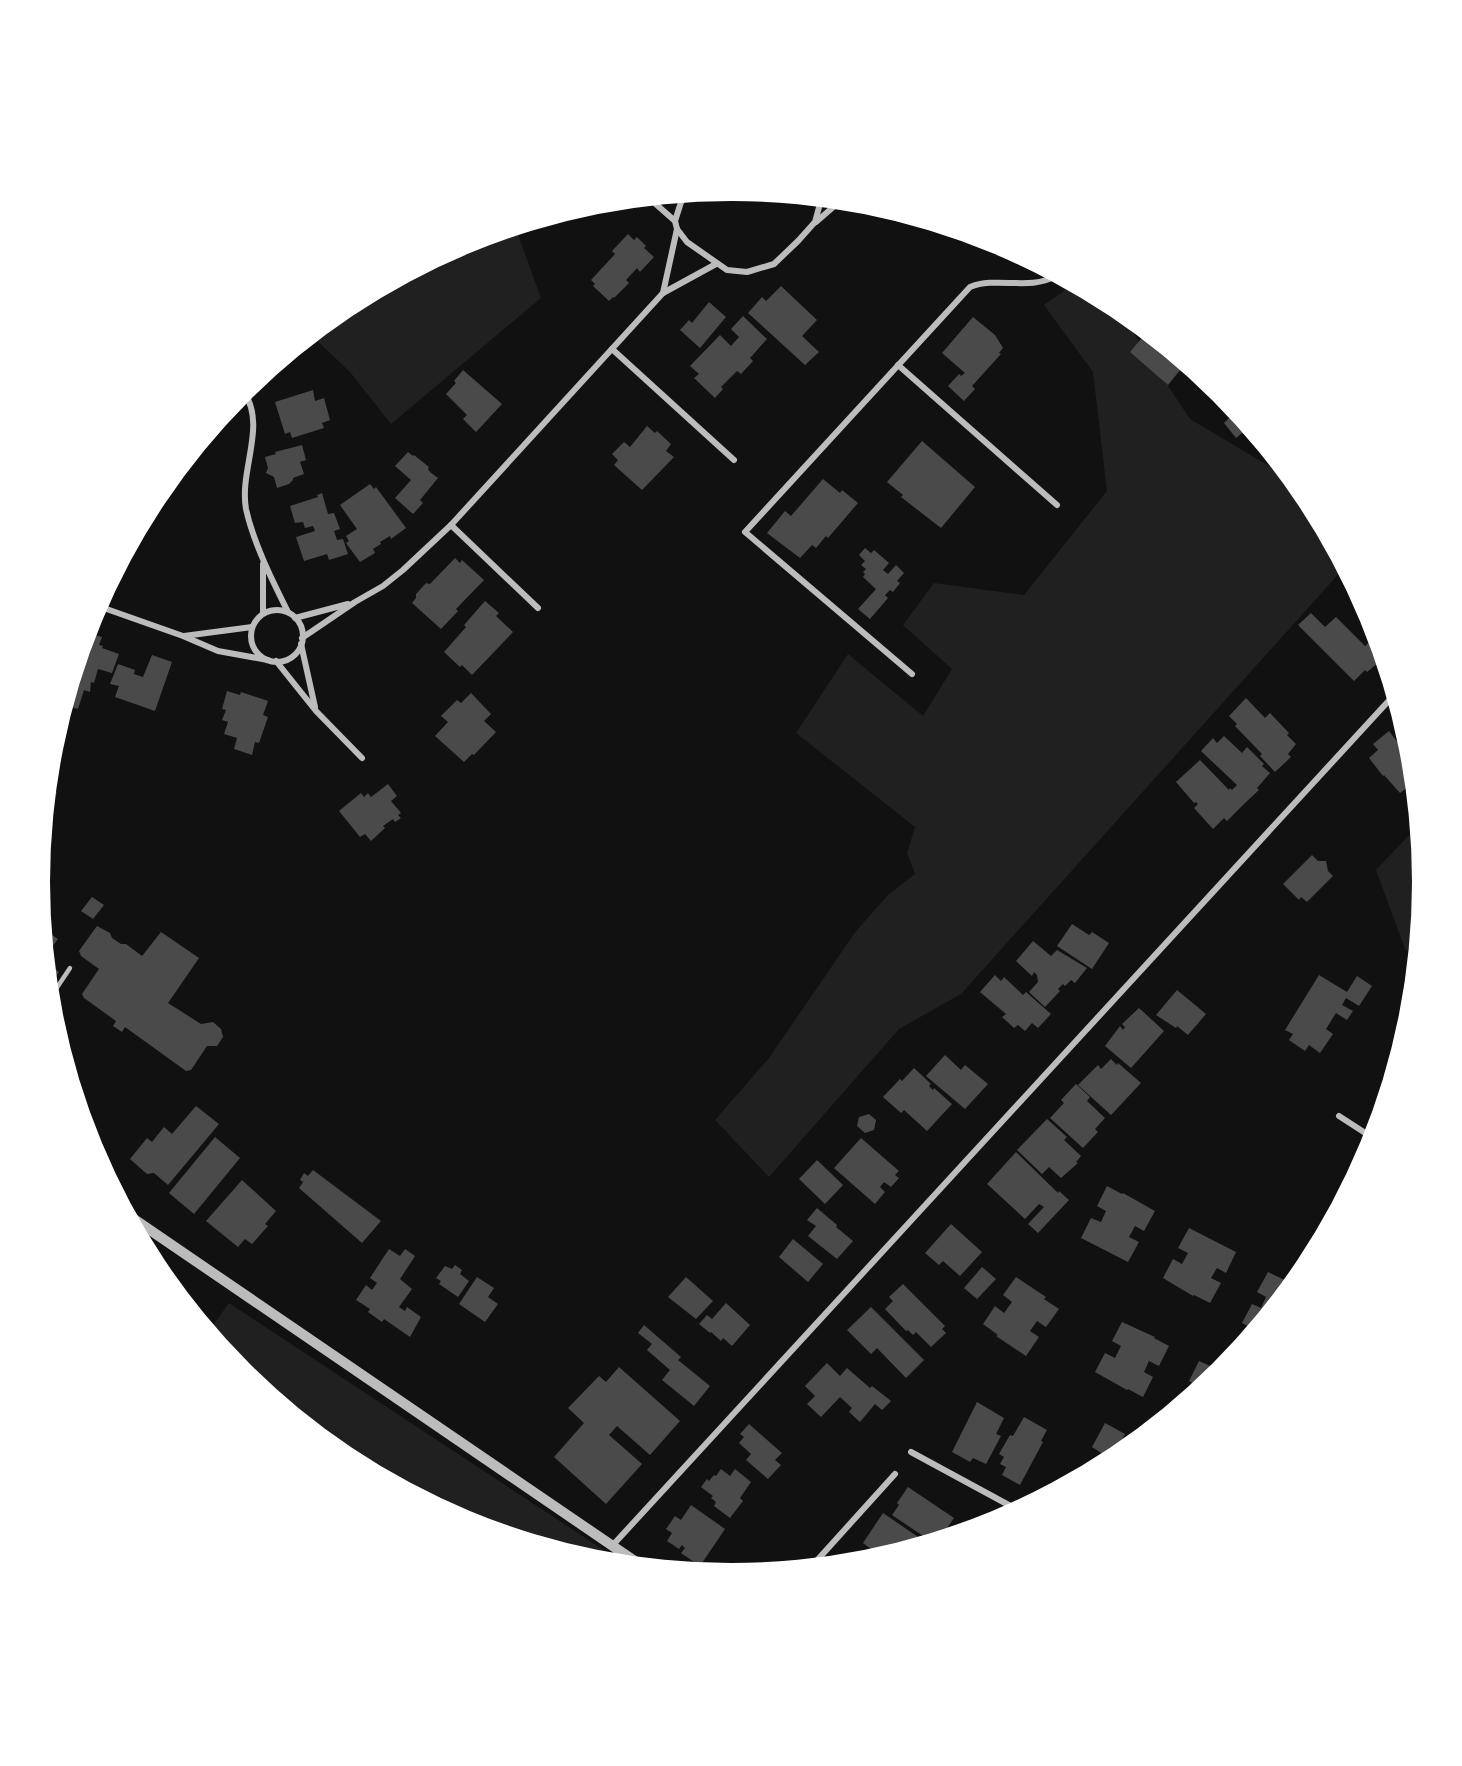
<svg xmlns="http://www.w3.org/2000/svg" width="1462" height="1766" font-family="'Golos Text',sans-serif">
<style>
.green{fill:#202020}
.building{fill:#4a4a4a}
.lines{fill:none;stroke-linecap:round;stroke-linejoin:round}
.service{stroke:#bcbcbc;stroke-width:4.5}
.minor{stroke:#bcbcbc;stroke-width:6}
.tertiary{stroke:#bcbcbc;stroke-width:10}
</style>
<rect width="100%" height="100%" fill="#111"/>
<g class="green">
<path d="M516,229L541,298L391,424L350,372L312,336L347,307L466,244Z"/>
<path d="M1072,285L1119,311L1190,419L1291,479L1307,499L1344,568L961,994L899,1029L769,1177L715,1120L769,1058L856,931L888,895L915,874L907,853L915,827L796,733L848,654L923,716L952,669L903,625L934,583L1024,595L1107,491L1093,372L1044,305Z"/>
<path d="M1417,827L1423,883L1416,957L1405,949L1376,870Z"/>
<path d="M229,1303L625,1564L596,1562L466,1522L346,1458L241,1372L208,1332Z"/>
</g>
<g class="building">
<path d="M628,234L634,240L637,237L646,246L644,248L654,257L640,272L637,268L626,280L629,283L614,298L613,297L609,301L593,286L595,284L591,280L615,254L612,251Z"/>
<path d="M781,286L817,320L802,336L819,352L805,365L748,313L762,297L766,301Z"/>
<path d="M709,302L726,317L700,348L680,330L689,320L692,323Z"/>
<path d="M743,316L767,339L750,358L753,361L741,374L737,371L721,387L723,389L715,398L694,378L699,374L690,366L720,335L731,346L739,337L731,329Z"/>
<path d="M973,317L995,335L1003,348L999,353L1001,354L972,386L975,389L964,401L948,386L959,374L961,376L965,373L942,353Z"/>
<path d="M1146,333L1155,340L1152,344L1181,369L1168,385L1130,352Z"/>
<path d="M463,370L502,404L476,432L463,419L467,415L446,394L456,383L454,381Z"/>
<path d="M313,390L315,401L324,398L330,420L322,423L324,428L292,438L290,432L285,434L275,402Z"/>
<path d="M1235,412L1283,470L1281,471L1260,447L1257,449L1245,435L1242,433L1236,438L1224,423Z"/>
<path d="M647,426L655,433L657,431L671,444L666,451L674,457L642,490L614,465L618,460L612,454L624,442L630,447Z"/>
<path d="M922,441L975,487L941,528L901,497L903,495L887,482Z"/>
<path d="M302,445L306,460L300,462L304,474L293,478V480L289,484L277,488L274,477L266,473L268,468L265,457L276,454L275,452Z"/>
<path d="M408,452L413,456L414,455L429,467L428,469L430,472L438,478L420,500L423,503L413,514L395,498L411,480L395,466Z"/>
<path d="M823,479L840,493L842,490L858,503L828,538L826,536L816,548L812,545L800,558L767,533L785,511L791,516Z"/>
<path d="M370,484L374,489L376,487L406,528L391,539L390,536L380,542L381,544L373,549L375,553L360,562L346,543L349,541L346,536L357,529L340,505Z"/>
<path d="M322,493L328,514L334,513L340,529L334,531L337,540L343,539L348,554L329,560L327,554L304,561L296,537L315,531L313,526L305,528L303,522L295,523L290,506L318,497L317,495Z"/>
<path d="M865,548L871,553L874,550L889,563L883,570L888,574L896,565L904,573L897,581L900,583L893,592L890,590L885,595L888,598L870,619L858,609L876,589L863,577L865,574L863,572L866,569L861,565L865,561L859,555Z"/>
<path d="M455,558L460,563L462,560L484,580L456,609L458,611L441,629L412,603L416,598V594L426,583L430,584Z"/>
<path d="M485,601L499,613L496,616L513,632L472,675L462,665L460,667L444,652L466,627L464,625Z"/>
<path d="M1311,613L1325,627L1336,617L1365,646L1373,639L1380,649L1383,659L1367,672L1365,670L1354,681L1298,625Z"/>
<path d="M87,633L102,637L99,645L103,646L102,648L119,654L112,673L98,669L94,683L91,682L90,692L84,690L78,709L65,705Z"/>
<path d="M152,655L172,662L155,711L115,697L119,686L110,684L118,664L135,670L134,674L143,677Z"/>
<path d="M227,691L240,695L241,692L268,701L263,715L268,717L259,743L255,742L252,755L234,749L237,738L224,734L228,722L222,720L226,710L222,709Z"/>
<path d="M471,693L491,714L484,721L496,732L474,755L472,754L464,762L435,736L448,722L441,716L457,700L461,703Z"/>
<path d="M1246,698L1265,718L1270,713L1289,733L1287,735L1296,744L1288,754L1291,757L1275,772L1260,756L1262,754L1235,726L1237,724L1229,716Z"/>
<path d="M1389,731L1411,760L1413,783L1400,793L1384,775L1383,776L1369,758L1378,750L1373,744Z"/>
<path d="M1224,736L1242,753L1247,747L1264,764L1262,766L1270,773L1257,788L1259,790L1245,803L1227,821L1224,818L1213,829L1194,808L1198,804L1196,802L1194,803L1176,782L1200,760L1229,790L1230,788L1232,790L1237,785L1201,751L1213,738L1217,743Z"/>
<path d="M388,784L397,796L391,801L401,813L398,815L401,818L395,822L393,819L383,826L385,828L371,841L365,834L360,837L339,811L361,793L364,797L368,793L371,797Z"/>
<path d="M48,787L57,793L46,808L47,807Z"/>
<path d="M1312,855L1318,861H1326L1328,871L1333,876L1307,902L1301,897L1299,900L1283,884Z"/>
<path d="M92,897L104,905L93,919L81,911Z"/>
<path d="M1072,924L1089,935L1092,932L1109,943L1092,969L1057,946Z"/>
<path d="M97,926L110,933L112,938L121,944H126L142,956L161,932L199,958L168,1003L201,1024L213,1022L221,1029L223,1037L217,1046H207L191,1070L186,1071L125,1027L122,1032L113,1026L116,1021L84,998L82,994L99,969L81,956L79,951Z"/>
<path d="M43,929L58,939L46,955Z"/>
<path d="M1033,941L1051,956L1057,950L1087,968L1075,983L1071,980L1065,986L1063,984L1058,989L1060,991L1045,1007L1029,992L1038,982L1037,975L1034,972L1032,976L1016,961Z"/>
<path d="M46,957L55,962L52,966L59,972L49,986Z"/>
<path d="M995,975L1001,981L1004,977L1023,995L1026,992L1051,1014L1038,1028L1032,1023L1025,1031L1018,1025L1014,1028L1002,1017L1006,1014L980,992Z"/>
<path d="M1319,975L1347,992L1357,976L1372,986L1359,1006L1346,998L1342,1005L1353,1011L1347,1020L1336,1013L1326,1029L1333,1034L1320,1053L1309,1045L1305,1051L1289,1040L1293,1034L1285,1030Z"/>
<path d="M1177,990L1206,1014L1188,1035L1177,1026L1176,1028L1156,1015Z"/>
<path d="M1139,1008L1164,1031L1131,1068L1105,1046L1120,1026L1123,1030L1125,1027L1122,1024Z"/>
<path d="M945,1055L961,1070L965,1065L988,1084L965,1109L926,1076Z"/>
<path d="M1111,1059L1117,1065L1118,1063L1141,1083L1111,1115L1078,1085L1098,1065L1101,1069Z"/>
<path d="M914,1068L931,1084L929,1086L933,1090L934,1088L952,1104L927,1131L904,1110L901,1113L883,1097L900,1079L902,1081Z"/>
<path d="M1076,1084L1090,1097L1087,1101L1105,1118L1095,1129L1098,1132L1083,1148L1050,1118L1064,1103L1061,1100Z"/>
<path d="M196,1106L219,1124L168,1185L154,1173L147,1174L130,1159L147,1138L152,1142L164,1127L172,1134Z"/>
<path d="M869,1114L876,1120L874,1130L865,1133L857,1126L859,1117Z"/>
<path d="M1047,1119L1067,1137L1064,1140L1081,1156L1076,1162L1078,1163L1061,1178L1049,1167L1042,1174L1017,1150Z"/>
<path d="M215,1137L240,1158L194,1214L169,1193Z"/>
<path d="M861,1138L899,1171L895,1175L899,1178L891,1187L884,1182L880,1187L885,1192L875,1204L834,1168Z"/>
<path d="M1016,1152L1058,1193L1059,1191L1069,1200L1038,1233L1028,1224L1044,1207L1039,1204L1025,1219L987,1184Z"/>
<path d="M817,1160L843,1185L825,1204L799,1179Z"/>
<path d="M313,1170L381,1221L362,1243L299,1188L303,1182L300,1180L304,1173L308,1176Z"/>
<path d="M242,1180L276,1211L265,1224L268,1226L252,1244L245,1239L238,1247L206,1221Z"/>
<path d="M1107,1186L1122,1194L1123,1193L1155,1211L1144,1231L1135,1226L1129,1237L1139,1242L1128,1262L1081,1238L1091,1218L1101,1222L1106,1211L1097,1206Z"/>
<path d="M817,1208L837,1225L836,1227L853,1241L837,1259L808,1236L816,1226L807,1220Z"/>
<path d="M951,1224L982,1252L960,1276L943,1261L939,1265L925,1253Z"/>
<path d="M1189,1228L1236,1252L1226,1273L1217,1268L1211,1278L1221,1283L1210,1303L1194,1295L1193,1296L1163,1278L1173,1259L1182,1264L1188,1253L1178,1248Z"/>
<path d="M793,1239L823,1264L808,1282L779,1257Z"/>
<path d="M389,1249L400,1256L405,1249L415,1256L400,1279L412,1289L399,1307L405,1311L407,1307L421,1317L410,1337L384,1319L382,1322L368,1312L370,1309L356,1300L366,1285L372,1290L377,1283L370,1278Z"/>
<path d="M455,1265L462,1270L460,1274L469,1281L458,1297L439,1284L441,1281L436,1278L445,1266L452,1269Z"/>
<path d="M982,1267L996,1279L977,1299L964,1288Z"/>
<path d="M1268,1272L1293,1284L1255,1330L1242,1323L1252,1304L1261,1308L1266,1297L1257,1292Z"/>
<path d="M477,1277L494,1288L488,1297L498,1304L485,1322L459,1304Z"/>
<path d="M686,1277L713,1301L696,1319L668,1297Z"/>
<path d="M1016,1277L1046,1297L1044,1299L1059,1309L1046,1327L1037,1321L1030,1331L1039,1337L1026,1356L996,1336L998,1335L983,1324L995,1306L1004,1313L1012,1302L1003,1295Z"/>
<path d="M903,1284L945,1326L942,1329L946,1333L931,1347L916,1332L913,1335L908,1330L906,1331L885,1309L893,1301L889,1297Z"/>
<path d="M726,1303L750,1325L732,1346L723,1338L721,1341L711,1332L710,1333L699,1324L707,1315L712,1319Z"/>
<path d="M871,1307L924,1360L906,1378L877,1348L871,1354L847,1330Z"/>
<path d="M1122,1322L1155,1337L1154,1338L1169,1346L1159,1366L1149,1361L1144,1372L1153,1377L1143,1397L1128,1389L1127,1390L1095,1372L1105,1353L1115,1358L1121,1346L1112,1341Z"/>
<path d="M644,1325L681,1357L678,1360L710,1386L694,1406L662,1380L670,1370L647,1350L652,1344L638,1333Z"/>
<path d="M1199,1361L1222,1371L1194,1394L1198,1386L1189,1381Z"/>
<path d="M827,1363L840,1376L847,1368L870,1388L872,1386L891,1401L882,1410L875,1404L860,1422L849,1412L852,1408L840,1397L821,1417L807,1404L815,1396L805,1386Z"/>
<path d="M619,1367L680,1421L650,1455L617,1426L609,1435L642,1464L606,1504L554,1457L584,1423L568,1408L599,1376L606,1382Z"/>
<path d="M1184,1393L1191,1397L1175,1410Z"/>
<path d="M977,1402L1004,1418L996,1434L1001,1436L986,1464L973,1458L970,1462L952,1452Z"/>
<path d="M1024,1417L1047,1430L1041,1441L1043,1442L1020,1485L1002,1475L1006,1467L1000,1464L1004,1457L999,1454L1010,1435L1013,1436Z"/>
<path d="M1105,1423L1125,1434L1117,1450L1122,1453L1112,1460L1092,1447Z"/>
<path d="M749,1424L782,1453L775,1460L781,1465L768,1479L746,1460L751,1454L739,1443L744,1437L740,1434Z"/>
<path d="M721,1469L730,1476L735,1469L751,1482L740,1498L743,1501L730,1518L714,1506L716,1502L711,1498L713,1496L701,1487L707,1479L709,1481L714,1475L716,1476Z"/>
<path d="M908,1487L954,1518L939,1540L932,1542L892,1515L899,1505L897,1503Z"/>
<path d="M691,1505L725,1529L700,1566L681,1553L685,1548L682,1545L679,1549L667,1541L672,1533L666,1529L675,1516L681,1520Z"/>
<path d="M883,1513L927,1543L886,1556L881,1552L879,1555L863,1543Z"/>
<path d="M976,1518L990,1524L964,1532Z"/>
</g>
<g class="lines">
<g class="service">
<path d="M50,998L70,968"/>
<path d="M91,1147L102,1154L106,1160L102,1167"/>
</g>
<g class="minor">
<path d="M683,196L675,221L677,229L687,242L727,270L747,272L774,264L798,241L815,222L821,200"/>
<path d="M650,199L675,221"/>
<path d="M816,222L839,202"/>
<path d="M663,293L677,229"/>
<path d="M612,349L734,460"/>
<path d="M898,365L1057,505"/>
<path d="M244,392C267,426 239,470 246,509C253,542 273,582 288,612"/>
<path d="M451,525L538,608"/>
<path d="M98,606L183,636L218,651L268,660"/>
<circle cx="277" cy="636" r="26"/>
<path d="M263,613V564"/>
<path d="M295,618L348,604"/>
<path d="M184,636L252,627"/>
<path d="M302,638L355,602L383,586L403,570L451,525L663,293L716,264"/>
<path d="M301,644L315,707"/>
<path d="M276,661L316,711L362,758"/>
<path d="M912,674L745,532L970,287C997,276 1029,291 1056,276"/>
<path d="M1339,1116L1373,1138"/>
<path d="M911,1452L1018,1510"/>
<path d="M612,1546L1394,695"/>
<path d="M811,1567L895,1474"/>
</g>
<path class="tertiary" d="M128,1215L642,1566"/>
</g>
<path d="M0 0H1462V1766H0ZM50 882a681 681 0 1 1 1362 0a681 681 0 1 1-1362 0Z" fill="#fff" fill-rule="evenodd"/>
</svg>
